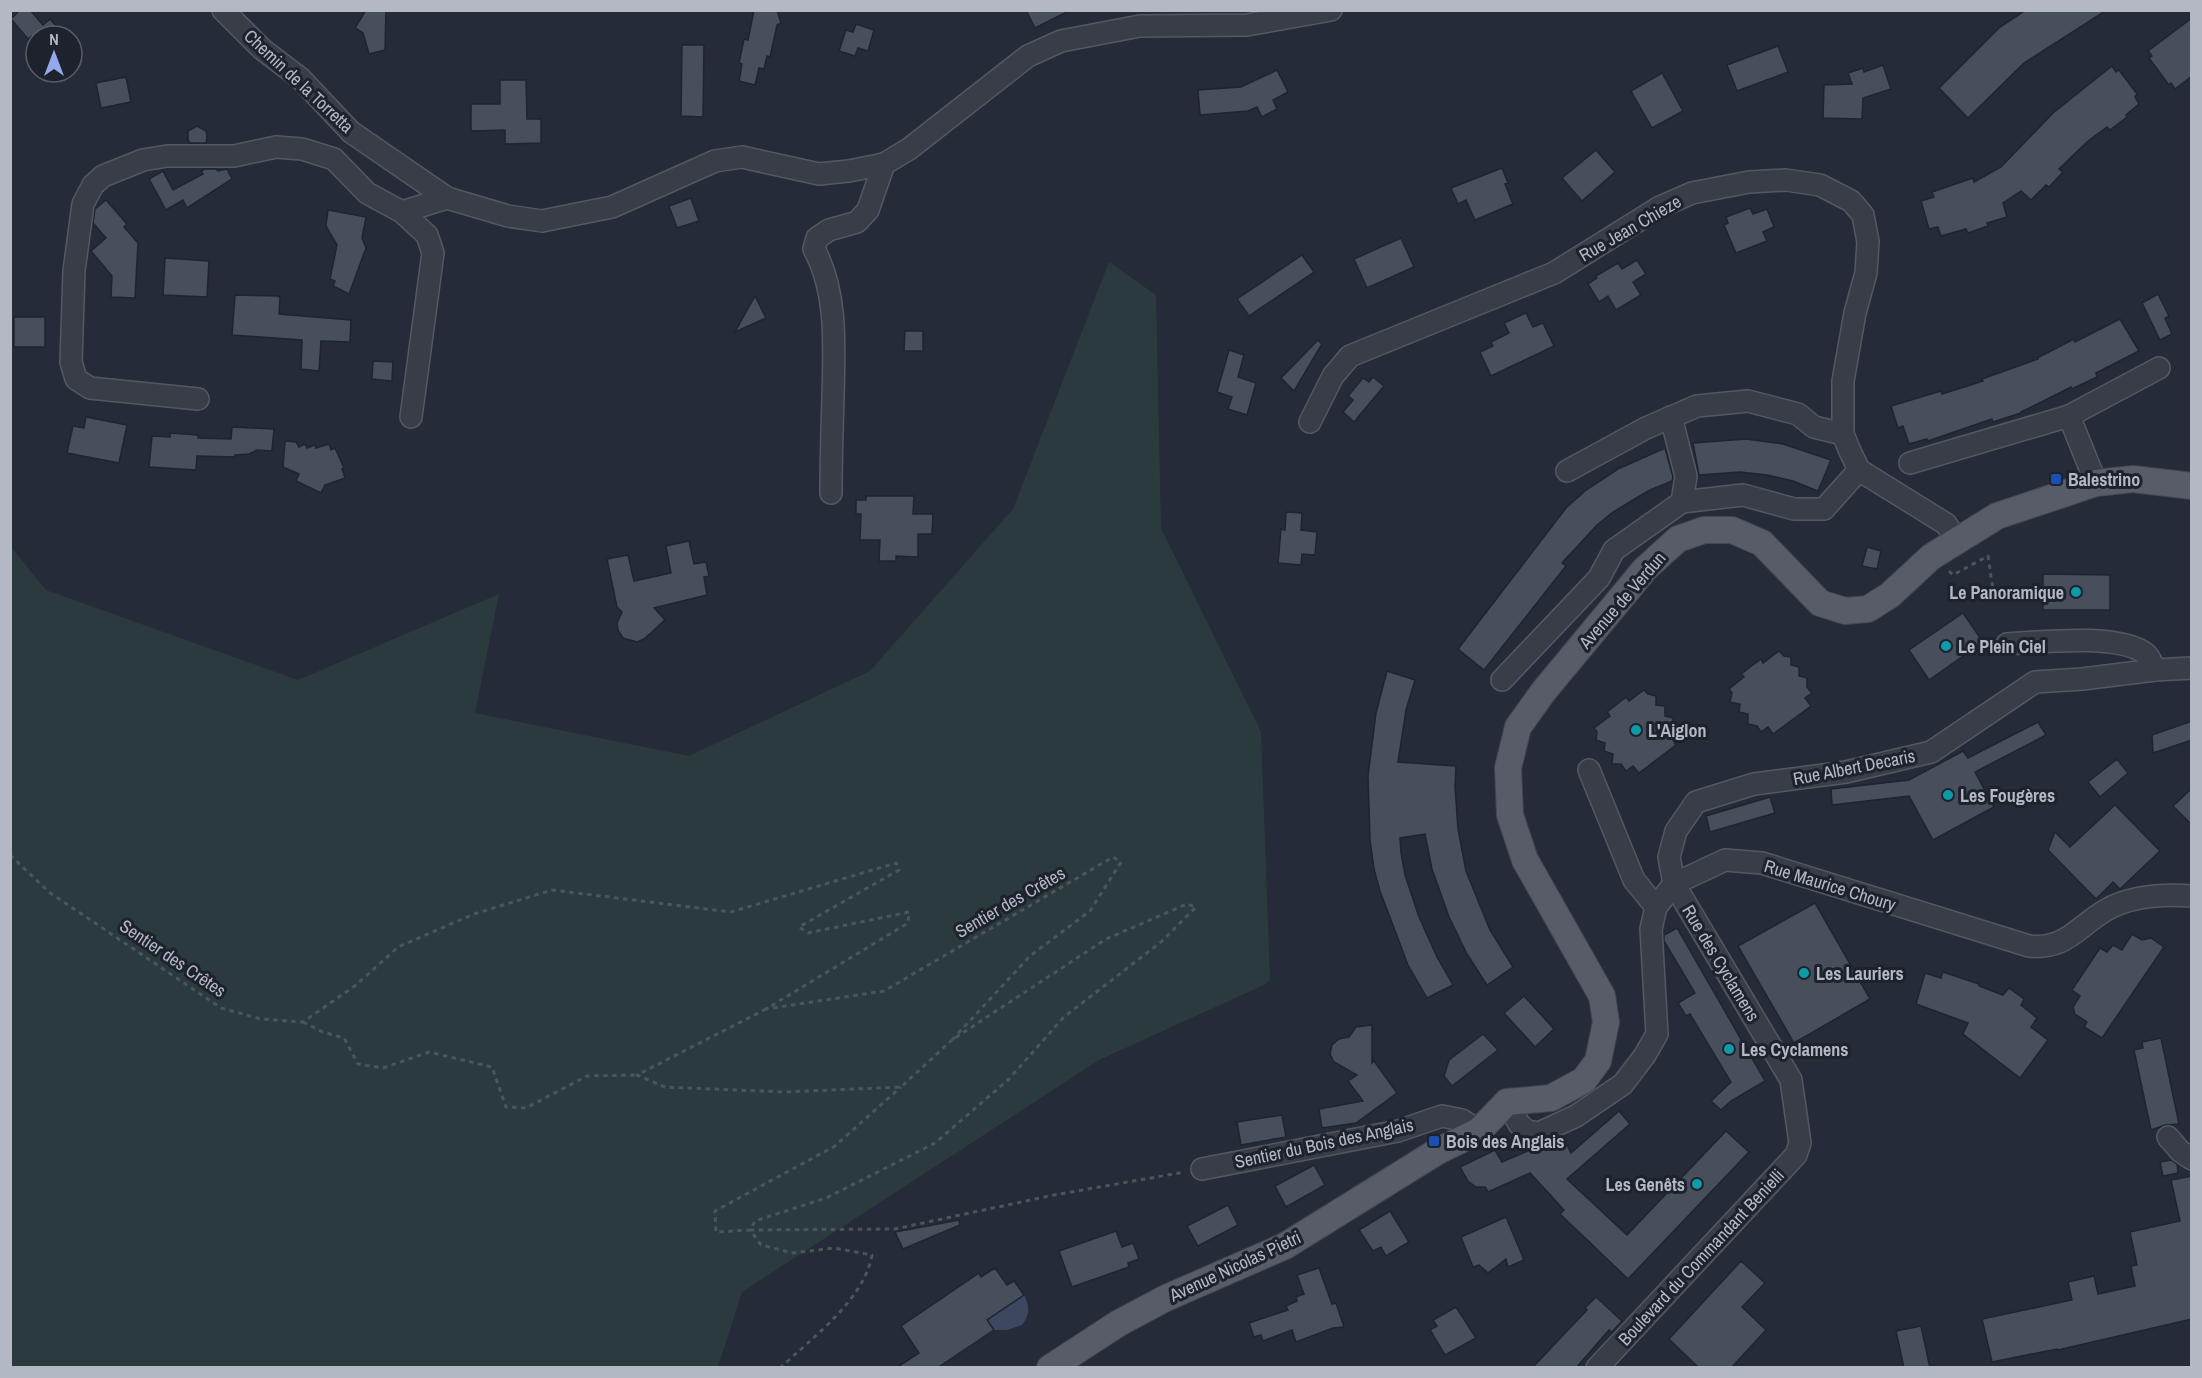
<svg xmlns="http://www.w3.org/2000/svg" width="2202" height="1378" font-family="'Archivo Narrow',sans-serif">
<style>
.green{fill:#2b3b3d}
.water{fill:#3d475f}
.building{fill:#474e5c;stroke:#20242f;stroke-width:1.5}
.lines{fill:none;stroke-linecap:round;stroke-linejoin:round}
.minor-casing{stroke:#545863;stroke-width:24}
.major-casing{stroke:#424651;stroke-width:28}
.path{stroke:#49565a;stroke-width:3;stroke-dasharray:4.5 4.5;stroke-linecap:butt}
.minor{stroke:#393d48;stroke-width:21}
.major{stroke:#575c68;stroke-width:26}
.transit-dot{fill:#1a4fb4;stroke:#1e222d;stroke-width:2}
.culture-dot{fill:#0f9aa8;stroke:#1e222d;stroke-width:2}
.labels{text-anchor:middle;dominant-baseline:central;stroke-width:6;stroke-linejoin:round;paint-order:stroke}
.street-label{font-size:18px;fill:#b4b8c4;stroke:#1e222d}
.poi-label{font-size:18px;font-weight:bold;fill:#b4b8c4;stroke:#1e222d;text-anchor:start}
</style>
<rect width="100%" height="100%" fill="#252b38"/>
<path class="green" d="M1109,262L1156,295L1161,528L1261,732L1270,979L1266,984L1099,1060L742,1292L718,1367H11V547L46,590L298,680L499,594L475,713L689,756L870,671L1013,509Z"/>
<path class="water" d="M1024,1295C1030,1307 1030,1314 1022,1325L1007,1330H994L987,1320Z"/>
<g class="building">
<path d="M20,10H30L43,25L50,19L65,36H32L28,39L11,19Z"/>
<path d="M366,10H386L385,50L369,54L363,33L355,28Z"/>
<path d="M754,10H777L781,23L777,25L770,57L767,56L764,69L759,68L755,85L739,81L742,64L739,63L744,39L748,40Z"/>
<path d="M1026,10H1071L1035,28Z"/>
<path d="M2026,10H2107L2024,63L1968,118L1939,88L1999,28Z"/>
<path d="M2192,18V76L2175,89L2171,83L2169,85L2149,58L2152,56L2148,51Z"/>
<path d="M856,24L874,30L868,51L858,48L855,56L839,51L846,30L853,32Z"/>
<path d="M682,45H704L703,117L681,116Z"/>
<path d="M1778,46L1788,72L1737,91L1727,65Z"/>
<path d="M1883,65L1891,89L1863,98L1862,119L1823,118L1824,85L1852,84L1848,73L1863,68L1864,72Z"/>
<path d="M2112,66L2116,72L2119,70L2137,94L2135,97L2139,104L2126,115L2127,117L2110,130L2107,127L2088,141L2059,169L2063,172L2049,187L2046,185L2031,200L2021,191L2003,203L2007,217L1987,223L1988,226L1968,233L1966,229L1941,236L1938,227L1929,229L1921,201L1934,197L1932,192L1973,178L1974,182L2001,167L2053,113Z"/>
<path d="M1277,70L1288,92L1273,100L1277,109L1262,117L1257,107L1248,111L1200,115L1198,90L1241,87Z"/>
<path d="M1662,73L1683,111L1652,128L1631,91Z"/>
<path d="M126,77L131,102L101,108L96,83Z"/>
<path d="M500,80H526L527,119H541V143L505,144V130L471,131V104H500Z"/>
<path d="M197,126L206,131L207,136L206,143H190L188,140V131Z"/>
<path d="M1596,150L1615,172L1582,201L1562,178Z"/>
<path d="M1502,168L1508,183L1505,184L1513,204L1475,220L1466,200L1458,204L1451,188Z"/>
<path d="M205,169H216L218,171L227,169L232,179L187,208L183,200L166,210L149,179L163,171L173,190L203,174L201,171Z"/>
<path d="M691,198L699,221L677,228L669,206Z"/>
<path d="M106,200L127,224L124,227L138,243L135,298L111,297L112,276L91,251L106,238L93,223L95,209Z"/>
<path d="M1750,208L1753,214L1767,209L1774,227L1763,232L1767,241L1736,253L1724,225L1728,223L1726,217Z"/>
<path d="M328,210L366,217L362,238L366,248L349,294L333,286L335,281L330,279L337,245L326,226Z"/>
<path d="M1401,238L1414,267L1367,288L1354,259Z"/>
<path d="M1302,255L1314,272L1249,316L1237,299Z"/>
<path d="M165,258L209,261L207,297L163,295Z"/>
<path d="M1637,260L1646,274L1633,282L1641,295L1616,310L1608,296L1599,302L1588,284L1597,278L1596,276L1618,263L1622,269Z"/>
<path d="M2158,294L2169,316L2165,318L2172,334L2160,340L2142,303Z"/>
<path d="M235,295L278,296L280,298L279,314L351,320L350,342L321,341L319,371L301,369L302,340L232,335Z"/>
<path d="M755,296L766,318L735,332Z"/>
<path d="M1526,313L1533,327L1543,323L1554,346L1491,376L1480,352L1493,346L1491,342L1509,333L1504,323Z"/>
<rect x="14" y="317" width="31" height="30"/>
<path d="M2120,319L2139,351L2096,373L2097,377L2072,389L2071,387L2021,412V413L1993,422L1992,419L1928,441L1927,439L1909,444L1903,426L1898,428L1891,406L1941,391L1942,394L1983,381L1982,379L2038,359L2037,358L2074,339L2075,342Z"/>
<path d="M905,331H923V351H904Z"/>
<path d="M1318,340L1322,344L1294,391L1281,378Z"/>
<path d="M1229,350L1244,355L1238,377L1256,383L1247,415L1228,409L1232,397L1217,392Z"/>
<path d="M373,361L393,362L392,381L372,379Z"/>
<path d="M1373,377L1384,386L1354,422L1343,412L1353,400L1348,396L1363,378L1369,382Z"/>
<path d="M86,417L127,425L119,463L67,453L73,426L84,428Z"/>
<path d="M232,427L274,429L272,451L257,450L249,454L235,455V457L197,456L196,470L149,467L152,436L170,437V433L198,435V438L231,439Z"/>
<path d="M1746,439L1783,444L1831,460L1818,491L1793,481L1767,475L1740,472L1699,475L1693,443Z"/>
<path d="M285,441L296,442L299,447L305,444L307,448L315,445L316,448L329,444L331,450L335,448L344,468L342,469L345,478L325,485L321,493L296,481L299,474L283,467Z"/>
<path d="M1665,448L1673,477L1672,481L1648,491L1613,512L1597,525L1562,563L1566,566L1484,670L1458,649L1566,508L1586,490L1618,469Z"/>
<path d="M866,496H914L913,514H933L932,534H918V557L896,556V561H879L880,540H860L861,514H856V500H866Z"/>
<path d="M1286,512L1302,513L1301,530L1317,532L1315,555L1302,554L1301,565L1278,563L1281,529L1285,530Z"/>
<path d="M689,541L694,564L706,562L709,576L704,577L707,595L654,608L665,620L644,639L637,642L623,638L618,630L617,623L622,612L617,607L607,559L628,555L634,581L671,573L666,546Z"/>
<path d="M1867,547L1881,551L1877,569L1862,566Z"/>
<path d="M2043,574L2110,575V610H2043Z"/>
<path d="M1963,613L1983,642L1929,680L1909,650Z"/>
<path d="M1779,651L1784,656L1791,657V665L1799,667V676L1807,678V687L1812,693L1805,698L1811,706L1773,734L1768,727L1761,732L1757,726L1748,724V714L1739,712L1740,704L1730,702L1732,693L1729,689L1744,677L1741,674L1761,659L1763,663Z"/>
<path d="M1387,671L1415,680L1406,710L1398,762L1456,766L1455,787L1458,829L1466,871L1490,930L1513,967L1487,985L1467,954L1449,917L1432,869L1425,834L1400,838L1401,853L1405,875L1419,917L1437,957L1453,985L1427,998L1408,965L1380,891L1374,869L1370,840L1368,776L1376,713Z"/>
<path d="M1644,690L1648,694L1656,696V705L1665,706V716L1673,718V727L1677,732L1671,737L1676,745L1639,773L1633,766L1626,771L1621,764H1612L1613,754L1604,751L1605,743L1596,740L1597,732L1594,728L1610,716L1607,712L1626,697L1629,701Z"/>
<path d="M2192,721V740L2153,753L2152,735Z"/>
<path d="M2038,722L2046,735L1975,772L1994,807L1933,840L1909,796L1832,805L1831,789L1909,780L1963,751L1968,758Z"/>
<path d="M2117,759L2128,773L2100,797L2088,782Z"/>
<path d="M2192,788V825L2173,806Z"/>
<path d="M1770,797L1775,813L1710,832L1706,816Z"/>
<path d="M2115,805L2160,851L2120,889L2113,882L2096,899L2048,850L2055,832L2070,847Z"/>
<path d="M1815,903L1870,999L1794,1043L1738,946Z"/>
<path d="M1677,928L1765,1081L1731,1101L1721,1110L1711,1101L1731,1082L1690,1014L1686,1016L1678,1003L1695,993L1664,941V935Z"/>
<path d="M2132,934L2142,940L2151,938L2164,947L2102,1038L2084,1027L2087,1022L2075,1014L2073,1007L2080,996L2072,990L2100,948L2107,952L2113,945L2122,950Z"/>
<path d="M1943,972L1979,984V986L2003,995L2009,988L2024,999L2021,1005L2037,1018L2031,1027L2048,1040L2020,1078L1963,1034L1968,1023L1916,1004L1925,973L1941,978Z"/>
<path d="M1524,996L1554,1029L1535,1047L1504,1013Z"/>
<path d="M1372,1025V1063L1374,1061L1397,1093L1356,1123L1322,1128L1319,1109L1363,1101L1348,1081L1357,1075L1334,1062L1330,1054L1332,1045L1339,1039L1349,1037L1356,1027Z"/>
<path d="M1483,1034L1498,1050L1452,1086L1444,1076L1449,1060Z"/>
<path d="M2161,1038L2179,1124L2165,1125L2151,1130L2134,1050L2143,1048L2142,1042Z"/>
<path d="M1619,1111L1630,1124L1567,1179L1627,1235L1726,1131L1749,1152L1628,1279L1560,1214L1564,1210L1530,1173L1488,1192L1485,1187H1476L1468,1181L1460,1167L1495,1150L1502,1162L1563,1136L1571,1153Z"/>
<path d="M1282,1115L1286,1137L1241,1145L1237,1122Z"/>
<path d="M2171,1160L2177,1164L2178,1173L2163,1176L2160,1162Z"/>
<path d="M1314,1165L1325,1185L1286,1207L1275,1186Z"/>
<path d="M2192,1176V1319L2058,1350L2057,1349L1992,1362L1982,1319L2072,1300L2068,1282L2094,1276L2098,1294L2135,1286L2131,1266L2137,1265L2130,1232L2180,1221L2171,1180Z"/>
<path d="M1228,1205L1238,1225L1198,1246L1187,1226Z"/>
<path d="M1390,1211L1409,1242L1386,1256L1381,1247L1373,1251L1359,1230Z"/>
<path d="M1506,1217L1524,1260L1508,1267L1506,1259L1488,1273L1479,1265L1473,1267L1461,1237Z"/>
<path d="M959,1220L960,1225L903,1249L895,1232Z"/>
<path d="M1116,1231L1122,1247L1133,1243L1139,1259L1128,1263L1129,1267L1072,1287L1059,1251Z"/>
<path d="M1741,1261L1765,1283L1742,1307L1766,1330L1731,1368H1699L1669,1339Z"/>
<path d="M995,1268L1007,1285L1014,1281L1024,1295L987,1320L994,1330L937,1368H896L919,1353L901,1326L979,1273L981,1277Z"/>
<path d="M1319,1268L1332,1304L1336,1303L1344,1327L1333,1328L1296,1342L1292,1330L1263,1341L1261,1335L1254,1337L1249,1323L1288,1310L1286,1306L1297,1301L1296,1297L1304,1294L1297,1275Z"/>
<path d="M1596,1297L1622,1321L1612,1332L1609,1330L1576,1368H1532L1587,1310L1585,1308Z"/>
<path d="M1456,1307L1476,1338L1445,1355L1430,1330L1437,1326L1433,1320Z"/>
<path d="M1921,1326L1930,1368H1904L1896,1331Z"/>
</g>
<g class="lines">
<g class="minor-casing">
<g id="minor">
<path d="M223,10L262,49L300,78L351,132L447,198L508,216L542,221L612,207L715,161L742,157L819,174L849,171L884,164"/>
<path d="M402,212L427,235L433,253L411,417"/>
<path d="M198,399L90,388L76,379L71,362L74,271L83,204L93,185L103,176L143,160L167,156H234L276,147L302,149L334,159L367,193L402,212L447,198"/>
<path d="M2069,416L2096,483"/>
<path d="M1671,417L1686,476L1682,502"/>
<path d="M1310,422L1333,376L1350,356L1554,273L1660,207L1692,193L1749,182L1786,180L1820,185L1851,201L1863,215L1868,242L1866,273L1855,313L1843,381V434L1849,449L1859,470L1946,524L1957,540"/>
<path d="M1910,463L2069,416L2159,368"/>
<path d="M1567,471L1646,428L1697,406L1748,401L1798,414L1814,427L1843,434"/>
<path d="M831,493C831,461 832,429 833,397C834,348 838,293 814,249L817,238L829,230L857,222L868,210L884,164L909,149L1028,56L1061,41L1140,26L1247,25L1331,10"/>
<path d="M2007,644C2040,642 2120,633 2146,654C2150,657 2152,665 2155,670"/>
<path d="M1502,680L1599,578L1614,550L1682,502L1743,495L1794,509H1824L1859,470"/>
<path d="M1589,770L1634,880L1656,907"/>
<path d="M1507,1102L1519,1124L1527,1131L1539,1133L1576,1116L1623,1084L1645,1055L1657,1034L1651,929L1656,907L1674,884L1725,860L1762,863L2029,946C2066,950 2077,927 2106,910C2131,896 2163,894 2192,896"/>
<path d="M2168,1137L2180,1151L2192,1159"/>
<path d="M1202,1169L1398,1131L1442,1116L1462,1120L1479,1131"/>
<path d="M1597,1368L1796,1155L1800,1143L1791,1080L1674,884L1669,857L1676,831L1696,802L1754,784L1846,772L1931,752L2035,682L2082,679L2155,670L2192,668"/>
</g>
</g>
<g class="major-casing">
<path id="major" d="M1050,1368L1119,1323L1166,1298L1285,1246L1438,1151L1479,1131L1507,1102L1551,1098L1584,1080L1598,1061L1606,1022L1602,996L1525,860L1510,815L1508,768L1518,727L1543,692L1645,569L1678,539L1704,530H1732L1762,543L1820,603L1845,611L1868,609L1890,595L1931,557L1997,516L2096,483L2133,479L2192,486"/>
</g>
<g class="path">
<path d="M1949,571L1953,575L1988,556L1993,590"/>
<path d="M10,855L49,892L221,1008L261,1019L303,1022L356,985L398,947L474,914L552,890L731,912L896,863L899,870L799,927L808,933L909,912L908,923L766,1009L884,991L1113,857L1121,862L1090,911L1030,956L952,1040L1106,939L1187,904L1196,907L1161,942L1064,1017L1009,1079L935,1143L826,1198L755,1221L750,1230L895,1229L1054,1195L1185,1172"/>
<path d="M766,1009L637,1075L665,1087L785,1092L901,1087L952,1040"/>
<path d="M303,1022L323,1032L344,1038L358,1064L383,1068L429,1052L492,1067L506,1107L526,1108L587,1076L637,1075"/>
<path d="M780,1368C812,1338 864,1300 872,1255L834,1248L793,1253L761,1245L750,1230L716,1232L715,1211L835,1146L901,1087"/>
</g>
<use href="#minor" class="minor"/>
<use href="#major" class="major"/>
</g>
<g class="transit-dot">
<rect x="2050" y="473" width="12" height="12" rx="3"/>
<rect x="1428" y="1135" width="12" height="12" rx="3"/>
</g>
<g class="culture-dot">
<circle cx="2076" cy="592" r="6"/>
<circle cx="1946" cy="646" r="6"/>
<circle cx="1636" cy="730" r="6"/>
<circle cx="1948" cy="795" r="6"/>
<circle cx="1804" cy="973" r="6"/>
<circle cx="1729" cy="1049" r="6"/>
<circle cx="1697" cy="1184" r="6"/>
</g>
<g class="labels">
<g class="street-label">
<text transform="translate(299 81) rotate(43)">Chemin de la Torretta</text>
<text transform="translate(1630 228) rotate(-30)">Rue Jean Chieze</text>
<text transform="translate(1622 600) rotate(-49)">Avenue de Verdun</text>
<text transform="translate(1854 767) rotate(-11)">Rue Albert Decaris</text>
<text transform="translate(1830 885) rotate(17)">Rue Maurice Choury</text>
<text transform="translate(1010 902) rotate(-30)">Sentier des Crêtes</text>
<text transform="translate(173 958) rotate(34)">Sentier des Crêtes</text>
<text transform="translate(1721 963) rotate(59)">Rue des Cyclamens</text>
<text transform="translate(1324 1143) rotate(-12)">Sentier du Bois des Anglais</text>
<text transform="translate(1701 1257) rotate(-47)">Boulevard du Commandant Benielli</text>
<text transform="translate(1235 1266) rotate(-25)">Avenue Nicolas Pietri</text>
</g>
<g class="poi-label">
<text x="2068" y="479">Balestrino</text>
<text x="2064" y="592" text-anchor="end">Le Panoramique</text>
<text x="1958" y="646">Le Plein Ciel</text>
<text x="1648" y="730">L'Aiglon</text>
<text x="1960" y="795">Les Fougères</text>
<text x="1816" y="973">Les Lauriers</text>
<text x="1741" y="1049">Les Cyclamens</text>
<text x="1446" y="1141">Bois des Anglais</text>
<text x="1685" y="1184" text-anchor="end">Les Genêts</text>
</g>
</g>
<rect width="2202" height="1378" fill="none" stroke="#b4b8c4" stroke-width="24"/>
<g transform="translate(54 54)"><circle r="28" fill="#1e222d" stroke="#5a5e69" stroke-width="1.5"/>
<path d="M0-4.5L10 22L0 15L-10 22Z" fill="#93aaea"/>
<text y="-9" font-size="16" font-weight="bold" text-anchor="middle" fill="#b4b8c4">N</text>
</g>
</svg>
